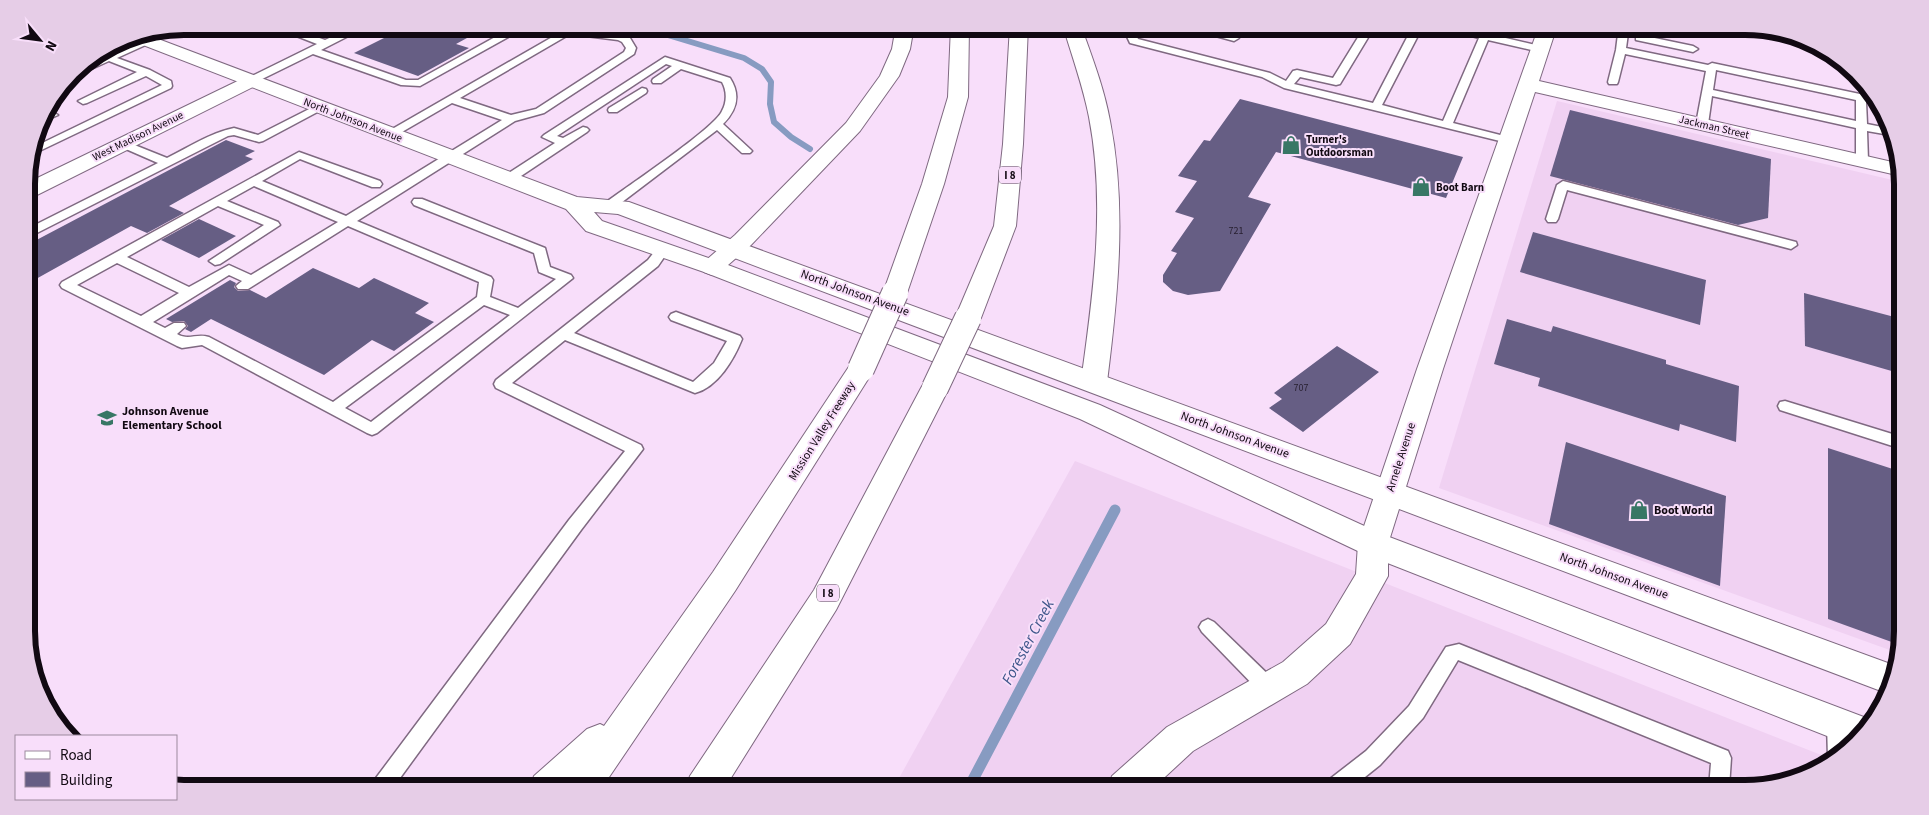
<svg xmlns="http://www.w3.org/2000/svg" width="1929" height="815" font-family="'Source Sans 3',sans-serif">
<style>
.built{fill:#f0d1f2}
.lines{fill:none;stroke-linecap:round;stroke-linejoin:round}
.stream-far1{stroke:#879bc1;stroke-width:6}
.stream{stroke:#879bc1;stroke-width:11}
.building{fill:#665e84}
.service-casing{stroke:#7f6981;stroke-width:3}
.minor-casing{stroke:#7f6981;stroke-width:2}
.tertiary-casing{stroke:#7f6981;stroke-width:2}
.secondary-casing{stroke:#7f6981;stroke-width:2}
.motorway-casing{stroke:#7f6981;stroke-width:2}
.service{fill:#fff;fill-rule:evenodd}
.minor{fill:#fff;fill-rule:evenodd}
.tertiary{fill:#fff;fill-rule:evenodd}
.secondary{fill:#fff;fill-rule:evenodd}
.motorway{fill:#fff;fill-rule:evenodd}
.motorway-bridge-casing{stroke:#7f6981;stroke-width:28;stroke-linecap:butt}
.motorway-bridge{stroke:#fff;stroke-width:26}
.labels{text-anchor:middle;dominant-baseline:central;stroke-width:4;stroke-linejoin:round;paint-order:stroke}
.number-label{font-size:10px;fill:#261e2e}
.far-street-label{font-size:11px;fill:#110912;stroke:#f8defa}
.far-poi-label{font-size:11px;font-weight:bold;fill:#110912;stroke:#f8defa;text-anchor:start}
.shield{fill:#f8defa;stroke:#564958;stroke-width:1}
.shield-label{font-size:11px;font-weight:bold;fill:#110912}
.street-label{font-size:12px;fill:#110912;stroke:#f8defa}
.poi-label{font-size:12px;font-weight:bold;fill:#110912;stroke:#f8defa;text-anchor:start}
.near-water-label{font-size:16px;font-style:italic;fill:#3c5589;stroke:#f8defa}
.rim{fill:none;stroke:#110912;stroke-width:6}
</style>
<rect width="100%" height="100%" fill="#f8defa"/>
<g class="built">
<path d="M1557,101L1901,182L1903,631L1898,653L1439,488Z"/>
<path d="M1075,461L1834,760L1796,780L1755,788L893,789Z"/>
</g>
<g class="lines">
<path class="stream-far1" d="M638,26L744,58L762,69L771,82L770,104L774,122L791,137L810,149"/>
<path class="stream" d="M968,789L1115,510"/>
</g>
<g class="building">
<path d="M408,26H489L456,44L469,48L418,76L354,53Z"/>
<path d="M1240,99L1463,157L1446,198L1276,152L1248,197L1271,204L1220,291L1188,295L1173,291L1163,282V275L1177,253L1171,251L1194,218L1175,212L1197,181L1178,176L1204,140L1210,141Z"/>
<path d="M1570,110L1771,159L1768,218L1738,225L1550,176Z"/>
<path d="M226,140L255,151L245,156L253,159L169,206L184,213L147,233L131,226L27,284V245Z"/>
<path d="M199,219L236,236L199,258L161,240Z"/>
<path d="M1533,232L1706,280L1700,325L1520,272Z"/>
<path d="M313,268L359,288L374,278L429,303L415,313L434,322L394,351L372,340L324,375L211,319L191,332L185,329L188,326L184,321L172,322L166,319L230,280L236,283L234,287L238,291L250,290L266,298Z"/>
<path d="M1804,293L1902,319V374L1805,346Z"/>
<path d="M1507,319L1551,332L1553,326L1666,360V364L1739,386L1736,442L1680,424L1679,431L1538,386L1540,378L1494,364Z"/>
<path d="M1337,346L1379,372L1303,432L1269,408L1282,399L1274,393Z"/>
<path d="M1566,442L1726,496L1720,586L1549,524Z"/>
<path d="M1828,448L1902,472L1903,631L1900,645L1828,619Z"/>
</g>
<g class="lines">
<g class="service-casing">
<g id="service">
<path d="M271,26H286L325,40L355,26H368L321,50L406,80H418L515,26H528L420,86L401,85L313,54L254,83H246L245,81L246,79L317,44Z"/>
<path d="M1122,26H1132L1138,39L1270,73L1286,81L1293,71L1297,70L1333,78L1365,26H1375L1340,84L1336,85L1300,77L1294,84L1373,103L1413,26H1423L1382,105L1443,121L1479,38L1435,26H1454L1544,47L1545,49L1540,52L1488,40L1453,123L1512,138L1514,140L1512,142L1508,143L1284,88L1262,77L1130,43Z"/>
<path d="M1179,26H1197L1238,36L1239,38L1234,41Z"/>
<path d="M1619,26H1629L1626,48L1708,65L1712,63L1874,97L1877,104L1866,102L1867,124L1887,128L1890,135L1867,131L1868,161L1862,164L1856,161V128L1712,96L1708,124L1702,127L1698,126L1696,124L1706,71L1625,54L1618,82L1617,84H1609L1608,82L1616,50ZM1716,70L1856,100V121L1713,90Z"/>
<path d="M1636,26H1646L1645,36L1693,46L1698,49L1693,52L1636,40Z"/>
<path d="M1662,26H1682L1699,30L1701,32L1696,35Z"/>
<path d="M568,28L624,35L630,38L636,48L634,54L544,113L515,121L357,221L491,277L493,280L490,297L518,308L556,279L539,272L534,253L414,205L412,202L414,199H422L545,248L550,267L571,275L573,278L377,433L372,435L367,433L202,345L182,348L177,346L62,288L60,285L62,282L299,152L380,181L382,184L380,187H372L300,159L262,181L346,216L502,120L452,103L395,136H387L385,134L387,132ZM570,34L618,40L622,42L626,48L624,52L536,109L511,115L460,98ZM254,186L338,222L251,275L229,265L189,287L127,257L218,206L264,225L209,261L215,265L220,264L280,225L278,222L227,201ZM348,226L479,282L477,297L333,402L209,337C196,333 189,341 177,334L186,326L184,323H174L165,328L153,322L229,275L242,281L236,286L238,289H248ZM117,263L179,293L141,316L77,285ZM484,305L510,315L371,422L345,408Z"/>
<path d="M146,38L150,39V43L117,58L150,70L171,81L172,86L171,88L31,155L34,147L162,85L146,76L87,103L83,104L78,101L137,72L109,61L78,75L72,76L79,67Z"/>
<path d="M665,57L730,78C741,95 737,110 723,124L750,149L752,151L750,153H742L717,130L613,209H605L603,206L605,203C625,188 715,128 722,111C727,102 727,91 722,82L681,69L661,83H653L652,81L653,79L672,66L666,64L557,136L563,138L583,127L587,128L589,130L587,132L512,182H504L502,179L504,176L555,143L542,137L544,135Z"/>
<path d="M642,88L646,89L647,91L646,93L617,112H609L608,110L609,108Z"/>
<path d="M319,104L323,105L324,107L323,109L263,141L259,142L234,135L228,136L27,238V229L158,163L119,146L117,144L119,142H127L167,158C189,147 210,133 234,128L258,135Z"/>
<path d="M52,112L58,115L40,123L42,115Z"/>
<path d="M1563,181L1796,242L1797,245L1791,249L1567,190L1558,219L1556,222H1548L1546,219L1557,185Z"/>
<path d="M663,246L669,250L658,266L574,333L693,382L714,363L727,341L671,320L669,317L671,314L676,312L740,336L742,339C734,359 718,387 695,393L565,340L512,383L641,445L643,449L581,530L392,789H370L373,782L569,520L625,451L496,388L494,384L496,380L648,260L658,247Z"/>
<path d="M1785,401L1902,437V449L1780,410L1778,406L1780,402Z"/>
<path d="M1208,619L1214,622L1276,682L1278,688L1276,694L1269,697L1262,694L1202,632L1199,627L1202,622Z"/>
<path d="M1459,644L1728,751L1731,758L1729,788H1709L1711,763L1458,660L1423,718L1380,765L1350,789H1323L1326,782L1366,751L1409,706L1446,647Z"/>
<path d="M1837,714L1844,717C1853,737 1849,752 1830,762L1828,758L1827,723L1830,717Z"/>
</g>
</g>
<g class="minor-casing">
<path id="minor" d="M1373,531L1384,535L1388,544V576L1350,644L1307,684L1193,751L1152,789H1107L1112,776L1167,727L1283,662L1326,624L1356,574L1358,544L1362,535Z"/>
</g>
<g class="tertiary-casing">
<g id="tertiary">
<path d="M1539,26H1557L1539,81L1901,164V176L1535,92L1443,369L1388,544L1384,553L1373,557L1362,553L1358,544L1417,369Z"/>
<path d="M250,75L257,77L260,81L257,85L35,196L27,198V183Z"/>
</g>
</g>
<g class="secondary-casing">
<path id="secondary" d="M145,34L577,197L629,202L1896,666L1891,691L1889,694L1881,691L618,214L594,212L602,221L720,262L1100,405L1384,535L1869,719L1850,745L1362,553L1080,419L704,272L586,231L566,209L125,38Z"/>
</g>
<g class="motorway-casing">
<g id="motorway">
<path d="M896,26H914L910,49L899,76L860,131L751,245L720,272L712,275L704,272L700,267L704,262L735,235L846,123L880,76L892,49Z"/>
<path d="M951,26H969L968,97L944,184L907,293L904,299L895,301L886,299L883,293L922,184L948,97Z"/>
<path d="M1010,26H1028L1023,144L1016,226L981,318L977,324L968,326L959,324L955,318L994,226L1003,144Z"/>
<path d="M1063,26H1081C1092,57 1104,88 1110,121C1127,207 1118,295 1107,382L1103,389L1094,391L1085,389L1081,382C1093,295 1106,205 1089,117C1083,86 1072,56 1063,26Z"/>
<path d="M861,360L870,362L874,369L870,376L735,591L601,789H529L534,776L587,729L600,724L604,726L713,572L852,362Z"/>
<path d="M935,378L945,381L949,388L836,610L724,789H685L690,776L814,590L921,388L925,381Z"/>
</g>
</g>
<use href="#service" class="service"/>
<use href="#minor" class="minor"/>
<use href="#tertiary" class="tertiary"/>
<use href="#secondary" class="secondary"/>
<use href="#motorway" class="motorway"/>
<g class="motorway-bridge-casing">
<g id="motorway-bridge">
<path d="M861,369L895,293"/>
<path d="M935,388L968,318"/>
</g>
</g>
<use href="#motorway-bridge" class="motorway-bridge"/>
</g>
<defs>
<g id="shop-bare" transform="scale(1.5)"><path d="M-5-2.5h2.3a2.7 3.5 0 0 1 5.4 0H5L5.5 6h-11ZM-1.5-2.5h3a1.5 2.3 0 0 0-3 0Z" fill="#387765" stroke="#f8defa" stroke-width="2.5" paint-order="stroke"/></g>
<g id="school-bare" transform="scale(1.5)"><path d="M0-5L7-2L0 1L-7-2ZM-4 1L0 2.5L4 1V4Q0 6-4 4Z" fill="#387765" stroke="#f8defa" stroke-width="2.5" paint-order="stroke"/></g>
</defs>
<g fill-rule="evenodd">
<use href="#shop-bare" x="1291" y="145"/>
<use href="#shop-bare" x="1421" y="187"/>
<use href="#school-bare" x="107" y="418"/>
<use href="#shop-bare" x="1639" y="510"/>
</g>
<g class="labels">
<g class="number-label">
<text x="1236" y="231">721</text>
<text x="1301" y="388">707</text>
</g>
<g class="far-street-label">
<text transform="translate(353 120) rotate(21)">North Johnson Avenue</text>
<text transform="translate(1714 127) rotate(13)">Jackman Street</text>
<text transform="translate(138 136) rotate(-26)">West Madison Avenue</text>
</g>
<g class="far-poi-label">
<text x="1306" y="139">Turner's<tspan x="1306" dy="13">Outdoorsman</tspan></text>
<text x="1436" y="187">Boot Barn</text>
</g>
<g class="shield">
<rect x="999" y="166.5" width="22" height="17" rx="4"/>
<rect x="817" y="584.5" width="22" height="17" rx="4"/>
</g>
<g class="shield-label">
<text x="1010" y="175">I 8</text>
<text x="828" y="593">I 8</text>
</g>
<g class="street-label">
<text transform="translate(855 293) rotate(20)">North Johnson Avenue</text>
<text transform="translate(822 431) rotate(-58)">Mission Valley Freeway</text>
<text transform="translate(1235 435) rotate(20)">North Johnson Avenue</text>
<text transform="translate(1401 457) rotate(-72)">Arnele Avenue</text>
<text transform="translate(1614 576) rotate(20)">North Johnson Avenue</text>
</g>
<g class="poi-label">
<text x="122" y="411">Johnson Avenue<tspan x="122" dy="14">Elementary School</tspan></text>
<text x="1654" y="510">Boot World</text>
</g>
<g class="near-water-label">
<text transform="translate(1028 642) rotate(-62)">Forester Creek</text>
</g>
</g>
<path d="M0 0H1929V815H0ZM184 35H1745A149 149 0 0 1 1894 184V631A149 149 0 0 1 1745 780H184A149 149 0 0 1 35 631V184A149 149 0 0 1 184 35Z" fill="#e6cde7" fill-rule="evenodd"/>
<path class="rim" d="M184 35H1745A149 149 0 0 1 1894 184V631A149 149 0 0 1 1745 780H184A149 149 0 0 1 35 631V184A149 149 0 0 1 184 35Z"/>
<rect x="15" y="735" width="162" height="65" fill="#f8defa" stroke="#9c899d"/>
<rect x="25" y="751" width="25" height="8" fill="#ffffff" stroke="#9c899d"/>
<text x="60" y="760" font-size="15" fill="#110912">Road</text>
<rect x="25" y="772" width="25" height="15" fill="#665e84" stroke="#9c899d"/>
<text x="60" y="785" font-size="15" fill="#110912">Building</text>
<g transform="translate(40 40) rotate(119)" stroke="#f8defa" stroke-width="4" paint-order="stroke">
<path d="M0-4L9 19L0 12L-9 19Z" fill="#110912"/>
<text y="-8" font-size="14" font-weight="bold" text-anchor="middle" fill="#110912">N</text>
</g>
</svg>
